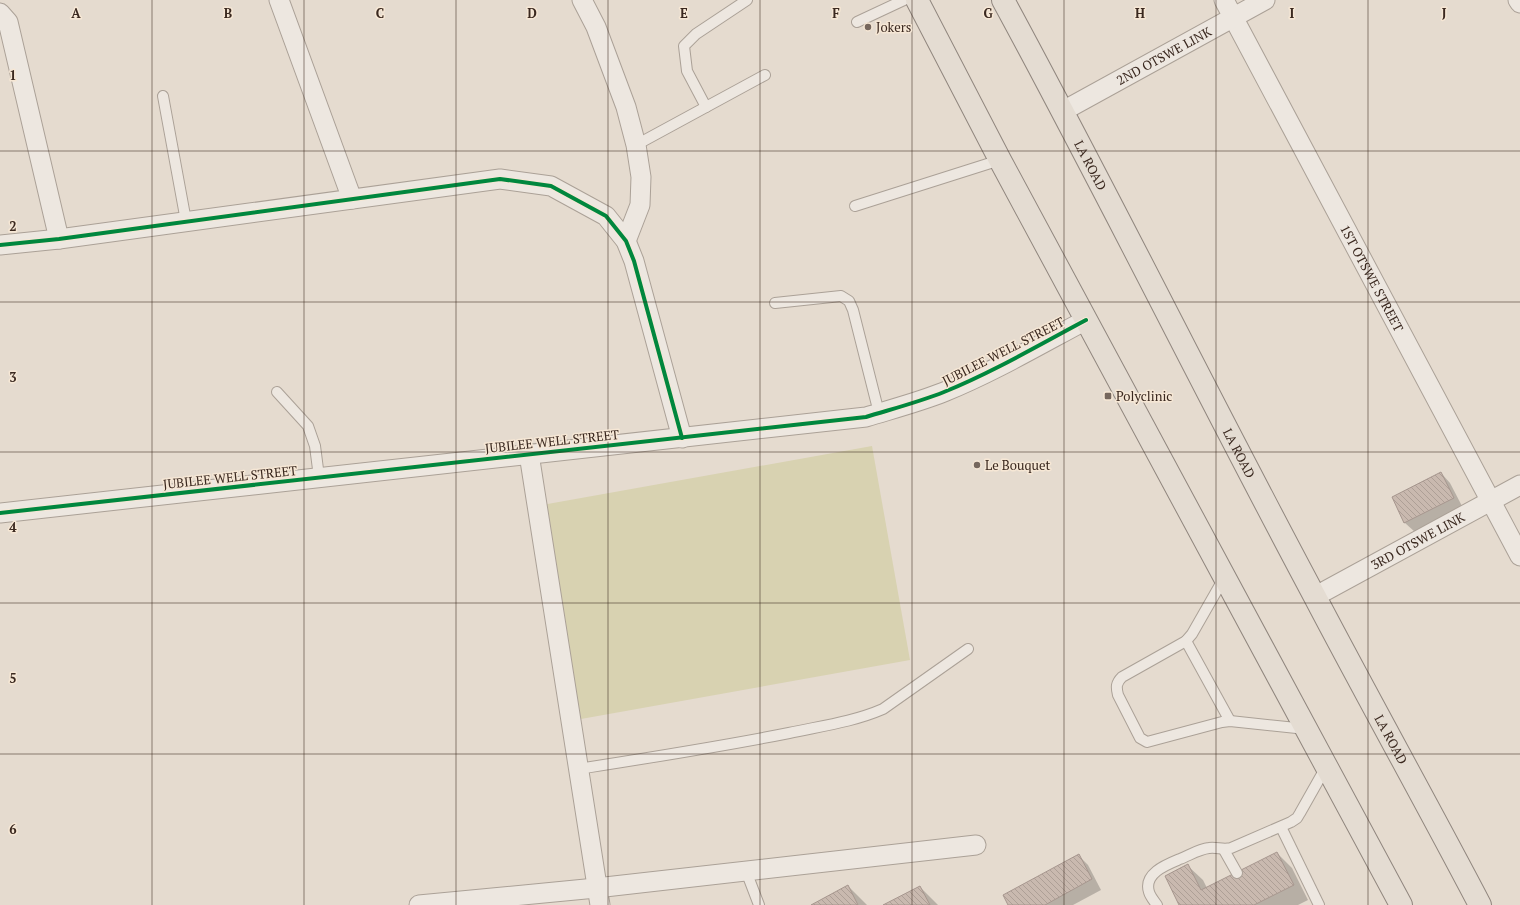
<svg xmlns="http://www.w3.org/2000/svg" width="1520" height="905" font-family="'PT Serif',serif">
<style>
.park{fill:#d8d2b1}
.shadow{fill:#0003}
.building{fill:url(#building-back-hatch);stroke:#a6968e}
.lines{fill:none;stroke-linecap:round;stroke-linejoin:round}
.service-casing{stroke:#aba197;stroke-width:12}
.minor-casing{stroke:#aba197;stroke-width:21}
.primary-casing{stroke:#90867e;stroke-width:24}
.service{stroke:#ede7e0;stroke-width:10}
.minor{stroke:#ede7e0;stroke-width:19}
.primary{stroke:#e4dcd2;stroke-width:22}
.cycleway-casing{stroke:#f6e7d5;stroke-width:6}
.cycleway{stroke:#00873e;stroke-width:4}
.grid{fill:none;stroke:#3a281f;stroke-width:1;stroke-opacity:0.55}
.poi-dot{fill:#76675d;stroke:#f6e7d5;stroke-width:1.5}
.labels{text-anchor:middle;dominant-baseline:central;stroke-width:3;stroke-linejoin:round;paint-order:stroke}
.poi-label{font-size:13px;fill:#3a281f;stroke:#f6e7d5;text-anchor:start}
.street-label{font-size:13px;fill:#3a281f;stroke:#f6e7d5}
.grid-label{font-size:13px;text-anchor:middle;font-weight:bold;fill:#3a281f;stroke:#f6e7d5;stroke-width:3;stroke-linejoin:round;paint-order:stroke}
</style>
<defs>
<pattern id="building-back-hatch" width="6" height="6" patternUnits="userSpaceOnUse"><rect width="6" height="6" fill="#c9b9af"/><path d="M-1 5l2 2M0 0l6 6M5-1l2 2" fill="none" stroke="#ad9f96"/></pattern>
</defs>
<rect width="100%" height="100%" fill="#e5dbcf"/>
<path class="park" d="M872,446L910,660L581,719L542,505Z"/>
<g class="shadow">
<path d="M1441,473L1450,483L1463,508L1415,532L1405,523L1393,498Z"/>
<path d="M1277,853L1292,868L1308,900L1298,905H1180L1188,866L1203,880L1207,888Z"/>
<path d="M1078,855L1088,865L1101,890L1073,905H1009Z"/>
<path d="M848,886L867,905H813Z"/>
<path d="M920,887L938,905H885Z"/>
</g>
<g class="building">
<path d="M1441,472L1454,498L1404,523L1392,497Z"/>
<path d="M1277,852L1294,885L1254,905H1179L1165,876L1188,864L1201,890Z"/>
<path d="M1079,854L1092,879L1045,905H1008L1003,895Z"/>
<path d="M848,885L858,905H811Z"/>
<path d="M920,886L930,905H883Z"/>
</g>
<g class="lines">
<g class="service-casing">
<g id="service">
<path d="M857,22L904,0"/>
<path d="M163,96L186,221"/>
<path d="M706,107L687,71L684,46L696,34L747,0"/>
<path d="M636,145L765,75"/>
<path d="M855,206L1000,160"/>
<path d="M775,303L841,296L849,301L853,310L879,413"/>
<path d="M277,392L308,426L315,446L319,477"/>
<path d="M1224,578L1192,634L1186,641L1122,677C1116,683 1116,687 1118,695L1140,738L1147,742L1222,722L1230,721L1306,729"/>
<path d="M1186,641L1230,721"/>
<path d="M578,769C648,758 719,747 789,733C821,726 853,722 883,709L968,649"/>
<path d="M1281,827L1319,905"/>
<path d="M1224,850L1237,873"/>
<path d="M746,871L759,905"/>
<path d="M1157,905C1154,901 1150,896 1149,892C1143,873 1168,864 1180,859C1190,855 1199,849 1209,848C1217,847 1223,850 1231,848L1291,822L1297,818L1300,813L1326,767"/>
</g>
</g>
<g class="minor-casing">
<g id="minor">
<path d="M279,0L352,199"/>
<path d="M582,0L596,27L626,107L636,145L641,177L640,205L626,241"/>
<path id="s1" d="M1224,0L1520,556"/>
<path d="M1518,0L1520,3"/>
<path d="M0,13L8,22L59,239"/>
<path id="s2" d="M1063,111L1265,0"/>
<path d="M0,245L59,239L500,179L551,186L606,216L626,241L634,261L682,438"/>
<path d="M529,454L600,905"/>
<path d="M0,513L866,417C892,409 919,402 944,392C993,372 1039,345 1086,320"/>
<path id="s3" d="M1314,597L1520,485"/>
<path d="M419,905L596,888L976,845"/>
</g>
</g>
<g class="primary-casing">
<g id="primary">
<path d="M917,0L1000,160L1401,905"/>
<path id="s4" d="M1003,0C1110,197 1209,399 1315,597C1369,700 1426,802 1480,905"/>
</g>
</g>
<use href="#service" class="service"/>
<use href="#minor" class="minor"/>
<use href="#primary" class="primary"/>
<g class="cycleway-casing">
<g id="cycleway">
<path d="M0,245L59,239L500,179L551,186L606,216L626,241L634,261L682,438"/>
<path d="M0,513L866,417C892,409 919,402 944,392C993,372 1039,345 1086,320"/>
</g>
</g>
<use href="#cycleway" class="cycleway"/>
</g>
<path class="grid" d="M152,0V905M304,0V905M456,0V905M608,0V905M760,0V905M912,0V905M1064,0V905M1216,0V905M1368,0V905M0,151H1520M0,302H1520M0,452H1520M0,603H1520M0,754H1520"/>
<g class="poi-dot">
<circle cx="868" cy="27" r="4"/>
<rect x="1104" y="392" width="8" height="8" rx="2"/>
<circle cx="977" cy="465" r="4"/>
</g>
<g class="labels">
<g class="poi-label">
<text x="876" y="27">Jokers</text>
<text x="1116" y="396">Polyclinic</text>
<text x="985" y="465">Le Bouquet</text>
</g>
<g class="street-label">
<text stroke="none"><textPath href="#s2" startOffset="115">2ND OTSWE LINK</textPath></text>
<text stroke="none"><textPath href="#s4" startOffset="187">LA ROAD</textPath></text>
<text stroke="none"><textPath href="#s1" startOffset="315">1ST OTSWE STREET</textPath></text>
<text transform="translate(1003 351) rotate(-27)">JUBILEE WELL STREET</text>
<text transform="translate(552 441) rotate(-6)">JUBILEE WELL STREET</text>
<text stroke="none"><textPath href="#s4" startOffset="511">LA ROAD</textPath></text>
<text transform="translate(230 477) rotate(-6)">JUBILEE WELL STREET</text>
<text stroke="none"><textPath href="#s3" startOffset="118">3RD OTSWE LINK</textPath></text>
<text stroke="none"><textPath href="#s4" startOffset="835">LA ROAD</textPath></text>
</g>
</g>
<g class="grid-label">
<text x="76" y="18">A</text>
<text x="228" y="18">B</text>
<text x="380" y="18">C</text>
<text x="532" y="18">D</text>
<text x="684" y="18">E</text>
<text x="836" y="18">F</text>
<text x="988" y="18">G</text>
<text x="1140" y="18">H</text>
<text x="1292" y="18">I</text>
<text x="1444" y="18">J</text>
<text x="13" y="80">1</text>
<text x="13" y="231">2</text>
<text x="13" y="382">3</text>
<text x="13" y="532">4</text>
<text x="13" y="683">5</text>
<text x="13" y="834">6</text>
</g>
</svg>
